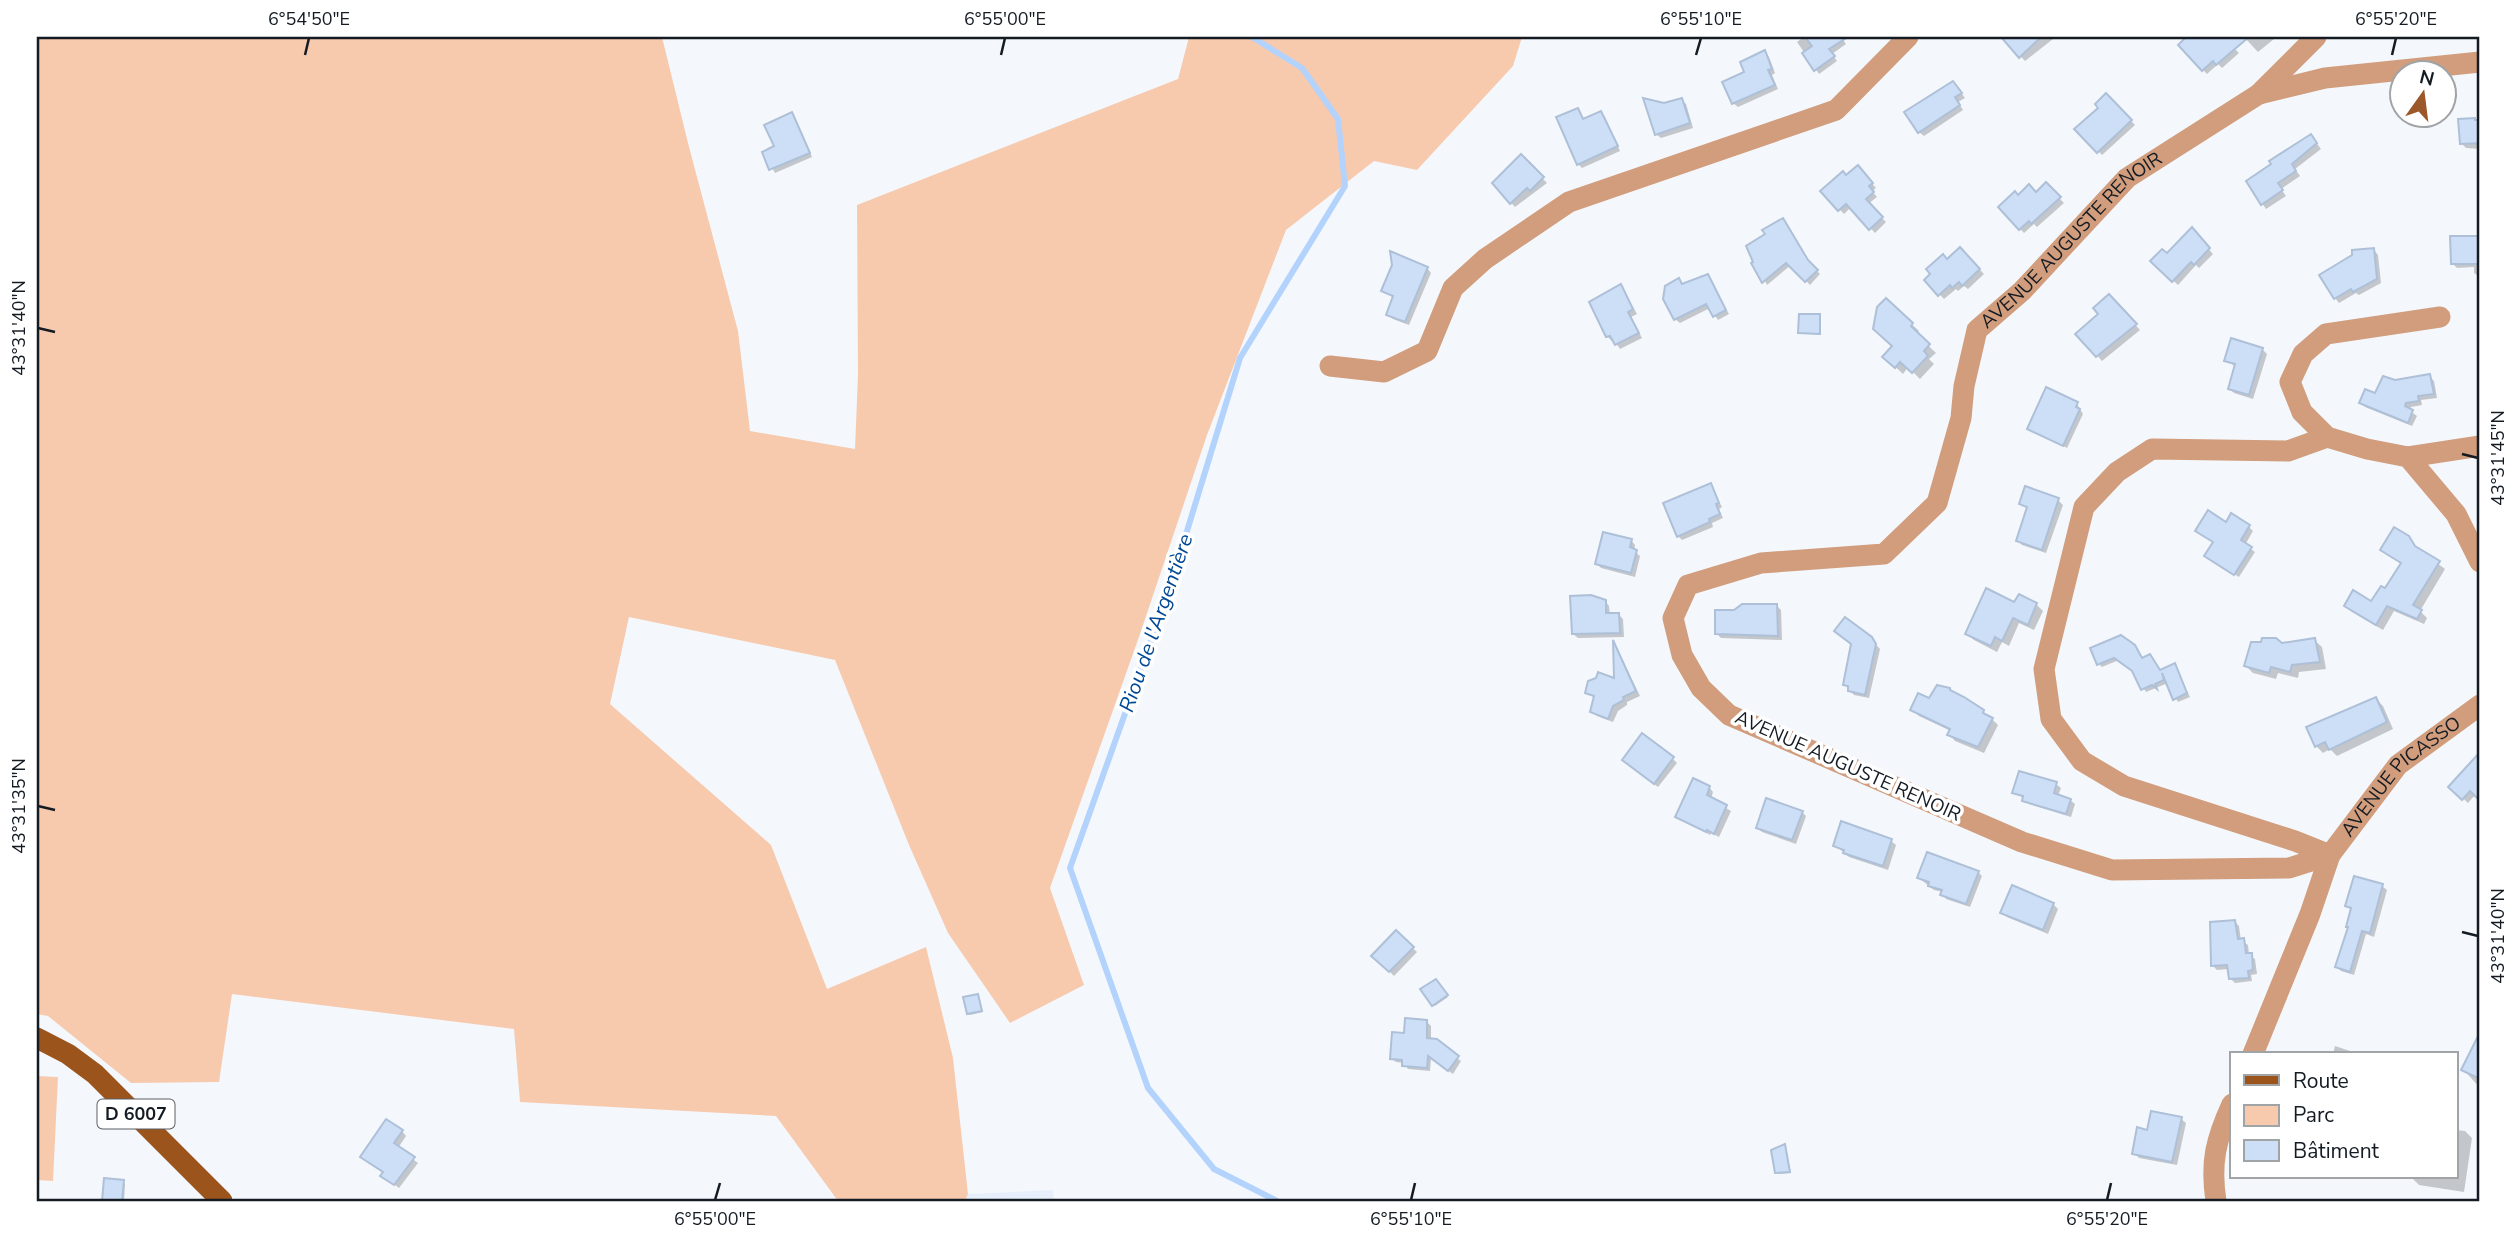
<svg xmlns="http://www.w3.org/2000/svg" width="2517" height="1238" font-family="'Nunito Sans',sans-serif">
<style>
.built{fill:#e6effb}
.green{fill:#f7caae}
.shadow{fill:#0003}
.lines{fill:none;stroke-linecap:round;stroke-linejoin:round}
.stream{stroke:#b4d3fc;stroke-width:6}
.building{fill:#cddff7;stroke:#aec0d7;stroke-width:2}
.minor{stroke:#d19d7c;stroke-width:21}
.major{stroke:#9c541d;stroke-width:21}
.ticks{fill:none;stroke:#141b23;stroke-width:2.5}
.labels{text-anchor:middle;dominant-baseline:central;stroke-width:7;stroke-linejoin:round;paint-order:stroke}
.shield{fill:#fff;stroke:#5a5f65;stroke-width:2}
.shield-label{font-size:18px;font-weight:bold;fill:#141b23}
.street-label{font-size:19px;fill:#141b23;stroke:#fff}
.water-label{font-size:21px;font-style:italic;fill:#004995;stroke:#fff}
.neatline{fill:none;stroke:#141b23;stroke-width:2.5}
.ticks-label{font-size:18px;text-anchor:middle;fill:#141b23}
</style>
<rect width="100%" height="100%" fill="#f4f8fd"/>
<path class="built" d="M1053,1190L1054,1201H965L968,1194Z"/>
<g class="green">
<path d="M37,37H662L689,147L738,331L750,431L855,449L858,374L857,205L1178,79L1189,37H1522L1513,66L1417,170L1374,161L1286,230L1207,435L1140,634L1050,888L1084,985L1010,1023L948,933L909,845L835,660L629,617L610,704L771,845L827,989L926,947L953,1058L968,1194L965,1201H838L776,1116L520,1102L514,1029L232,994L219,1082L131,1083L48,1016L37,1014Z"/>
<path d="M37,1076L58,1077L53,1181L37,1180Z"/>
</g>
<g class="shadow">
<path d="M1804,37H1841L1846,44L1832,54L1837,61L1819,74L1797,42Z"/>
<path d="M2006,37H2051L2053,39L2025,61L2004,38Z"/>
<path d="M2189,37H2223L2239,53L2222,68L2218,64L2207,74L2180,45Z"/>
<path d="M2244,37H2272L2274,39L2258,52Z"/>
<path d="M1764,52L1769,57L1775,73L1772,75L1778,89L1738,107L1733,103L1747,73Z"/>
<path d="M1957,87L1965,98L1958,102L1963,110L1924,136L1919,132Z"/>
<path d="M2106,95L2135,125L2102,155L2077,129L2100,108Z"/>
<path d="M1681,100L1686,104L1693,128L1661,138L1656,134L1664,105Z"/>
<path d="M1578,110L1584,120L1601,113L1605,117L1620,151L1582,168L1578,164Z"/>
<path d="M791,114L795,118L812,157L775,173L764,153L777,147Z"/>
<path d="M2480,119V149L2466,148L2461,143L2460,120Z"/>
<path d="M2315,141L2321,149L2295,169L2300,176L2281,189L2286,196L2266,209L2248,182Z"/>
<path d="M1521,157L1547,183L1515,207L1494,184Z"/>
<path d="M1858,167L1876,188L1872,191L1877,197L1868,204L1886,222L1875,233L1851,207L1844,214L1822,191Z"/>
<path d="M2046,185L2064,203L2037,227L2034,224L2024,233L2000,207L2018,197L2036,194Z"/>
<path d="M2192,229L2206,243L2205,245L2213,254L2199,268L2196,265L2178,285L2152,261L2167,256Z"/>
<path d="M2452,238H2480V277L2474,273V267L2457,268L2453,264Z"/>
<path d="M1748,247L1811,265L1820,274L1810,285L1791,265L1767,285Z"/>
<path d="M1960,249L1984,274L1968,289L1964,286L1958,291L1956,289L1944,299L1926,280Z"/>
<path d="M2374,250L2378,255L2381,283L2359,295L2356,293L2339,303L2335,298Z"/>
<path d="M1394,265L1427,268L1431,273L1409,325L1393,319L1388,314L1394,298L1383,291Z"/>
<path d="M1707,276L1729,314L1718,320L1710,308L1680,323L1675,319L1679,281L1683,285Z"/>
<path d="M1621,286L1637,314L1631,317L1642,338L1620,349L1614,340L1612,341L1607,336Z"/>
<path d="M2109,296L2140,330L2102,361L2078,334L2101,314Z"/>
<path d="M1886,300L1919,331L1916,334L1936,353L1929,359L1934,364L1920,379L1908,367L1903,374L1885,357L1894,346Z"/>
<path d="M1819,316L1821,335L1800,333Z"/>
<path d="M2262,349L2267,354L2253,399L2234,393L2230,389L2236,367L2226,360Z"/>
<path d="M2429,376L2434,381L2437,398L2421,400L2422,405L2411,407L2409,410L2417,416L2412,426L2365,407L2361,402L2376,395L2394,382Z"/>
<path d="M2077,404L2083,414L2067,448L2029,429Z"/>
<path d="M1710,485L1722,507L1719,509L1723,518L1712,523L1713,527L1682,540L1678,536Z"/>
<path d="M2058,500L2063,505L2046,553L2022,545L2018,540L2028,509L2021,504Z"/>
<path d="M2226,525L2249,527L2253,531L2245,545L2255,552L2239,577L2211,560L2215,543Z"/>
<path d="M2408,537L2419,550L2445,569L2420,611L2427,618L2424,624L2394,611L2383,630L2352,612L2346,605L2372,603L2385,590L2402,564L2383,549Z"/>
<path d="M1631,540L1635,545L1634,551L1640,556L1635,577L1601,568L1597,564Z"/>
<path d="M2019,596L2036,604L2043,611L2034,630L2019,623L2009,646L2002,642L1997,652L1974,640L1967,634L2015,604Z"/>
<path d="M1605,601L1609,606L1610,615L1618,614L1623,619L1624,637L1578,638L1573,634Z"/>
<path d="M1777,606L1781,610L1782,640L1721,638L1717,634Z"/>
<path d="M1871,639L1880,649L1869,698L1854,695L1845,685Z"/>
<path d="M2314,640L2322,647L2326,669L2299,672L2298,678L2278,673L2276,679L2253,673L2246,666L2262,644L2282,645Z"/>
<path d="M1615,644L1640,696L1627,702V705L1618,711L1613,722L1597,716L1592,712L1595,698L1587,693L1616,680Z"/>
<path d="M2134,646L2143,659L2161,671L2175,666L2190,697L2178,702L2168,683L2146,692L2134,672L2119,660L2102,667L2099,664Z"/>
<path d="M2376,699L2383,706L2393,729L2337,756L2330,749L2323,753L2316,746Z"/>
<path d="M1930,700L1983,712L1992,719L1998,725L1984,753L1955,741L1949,734L1951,731L1919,716L1912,709Z"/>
<path d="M2476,758L2480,763V797L2475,795L2468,803L2451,787Z"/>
<path d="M1673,759L1677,763L1658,787L1628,764Z"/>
<path d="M2056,784L2061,788L2058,796L2070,800L2075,804L2071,817L2029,804L2025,799L2014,792Z"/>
<path d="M1709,787L1713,792L1711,799L1731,811L1719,837L1711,833L1710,835L1677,817Z"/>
<path d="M1802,812L1806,816L1796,844L1762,832L1758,828Z"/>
<path d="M1842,824L1891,841L1896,845L1888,870L1849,857L1835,845Z"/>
<path d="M1978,872L1982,876L1970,907L1946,899L1943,892L1934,890L1919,878Z"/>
<path d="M2382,886L2387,890L2374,937L2366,934L2354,975L2341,971L2337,967L2352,910L2347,906Z"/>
<path d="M2053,904L2058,909L2048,934L2007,917L2003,913Z"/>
<path d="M2234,921L2239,926L2241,941L2248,945L2249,955L2255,959L2257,974L2251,975L2252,981L2235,983L2230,978L2229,969L2217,970L2213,966Z"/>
<path d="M1396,933L1417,952L1394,976L1374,956Z"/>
<path d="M1436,981L1448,997L1435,1006L1433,1005Z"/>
<path d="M977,996L983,1012L970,1015L968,1014Z"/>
<path d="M1427,1022L1431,1026V1040L1461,1061L1453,1074L1431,1058L1430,1071L1408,1069L1404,1063L1396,1062L1391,1058L1405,1035Z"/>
<path d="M2476,1044L2480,1046V1088L2463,1069Z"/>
<path d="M2335,1046L2353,1052L2355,1054H2333Z"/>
<path d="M2181,1119L2186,1123L2177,1165L2139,1158L2134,1153L2149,1132Z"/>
<path d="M2456,1130L2465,1131L2472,1138L2464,1192L2419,1185L2411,1177H2456Z"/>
<path d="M402,1131L406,1136L398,1148L418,1163L399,1188L383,1176L385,1173L367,1161Z"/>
<path d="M1785,1146L1791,1173L1779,1174L1777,1173Z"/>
<path d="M123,1182L125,1184L124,1201L106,1199Z"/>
</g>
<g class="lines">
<path class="stream" d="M1252,37L1302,68L1338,119L1345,186L1240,358L1168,593L1070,868L1148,1088L1214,1169L1277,1201"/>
</g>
<g class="building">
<path d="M1805,37H1848L1829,49L1835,56L1814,71L1802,53L1812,46Z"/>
<path d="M2001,37H2041L2019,58Z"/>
<path d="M2186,37H2249L2216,65L2213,61L2202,71L2178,45Z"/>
<path d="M1765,50L1772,69L1768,70L1775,85L1732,104L1722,82L1744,72L1740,62Z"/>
<path d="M1953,81L1962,93L1955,97L1960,105L1918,133L1904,112Z"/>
<path d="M2106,93L2132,120L2097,153L2074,129L2098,108L2095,104Z"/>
<path d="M1643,98L1664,103L1682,98L1690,123L1655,135Z"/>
<path d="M1578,108L1583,119L1601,111L1618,146L1577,165L1556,117Z"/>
<path d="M792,112L810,153L769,170L762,152L774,146L764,125Z"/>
<path d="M2475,118V120H2480V143L2460,144L2458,119Z"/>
<path d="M2311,134L2317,143L2292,164L2296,171L2278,183L2283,190L2261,205L2246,181L2271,164L2269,161Z"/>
<path d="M1521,154L1544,177L1530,191L1527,188L1510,204L1492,183Z"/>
<path d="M1858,165L1873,183L1869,186L1874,192L1866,199L1883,217L1869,230L1846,204L1838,211L1820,191L1843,171L1846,175Z"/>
<path d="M2046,182L2061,197L2031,224L2029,221L2019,230L1998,207L2015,191L2018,195L2029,184L2036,192Z"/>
<path d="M1783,218L1808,260L1818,270L1805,282L1786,263L1762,283L1751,263L1753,262L1746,246L1765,234L1762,230Z"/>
<path d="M2192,227L2210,248L2194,265L2191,262L2172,282L2150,261L2162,249L2167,253Z"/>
<path d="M2450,236H2480V264H2451Z"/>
<path d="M1960,247L1980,269L1962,286L1959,282L1952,288L1950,285L1938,296L1924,280L1930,274L1926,269L1943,254L1947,259Z"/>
<path d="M2374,248L2377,279L2353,292L2351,289L2334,299L2319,275L2352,255V250Z"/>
<path d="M1390,251L1428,267L1405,322L1386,315L1393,296L1381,291L1392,265Z"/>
<path d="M1708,274L1726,310L1713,317L1706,304L1674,320L1663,299L1665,286L1679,278L1682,284Z"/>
<path d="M1621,284L1633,309L1628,312L1639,333L1615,345L1610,336L1606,337L1589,302Z"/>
<path d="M2109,294L2137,324L2096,357L2075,334L2098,314L2093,308Z"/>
<path d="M1886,298L1913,323L1911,326L1930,344L1924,351L1928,356L1912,373L1900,362L1895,368L1882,357L1892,346L1873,329L1877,307Z"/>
<path d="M1799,314H1820V334L1798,333Z"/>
<path d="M2231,338L2263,348L2249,395L2228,389L2235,364L2224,361Z"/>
<path d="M2430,374L2434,394L2418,396L2419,401L2406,403L2405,406L2413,410L2408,423L2359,403L2365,389L2375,393L2383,376L2395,380Z"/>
<path d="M2046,387L2078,402L2076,407L2080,409L2063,446L2027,429Z"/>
<path d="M1711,483L1719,503L1716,504L1720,514L1709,519L1710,522L1677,537L1663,503Z"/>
<path d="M2025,486L2059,498L2042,550L2016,541L2027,507L2019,504Z"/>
<path d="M2208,510L2226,522L2231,513L2250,525L2241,540L2252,547L2234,575L2204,556L2213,542L2195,531Z"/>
<path d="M2394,527L2409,536L2415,546L2440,561L2413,605L2422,610L2417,619L2387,606L2376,625L2344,606L2353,590L2371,601L2381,586L2385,588L2401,563L2380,550Z"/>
<path d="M1603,532L1632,539L1630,547L1637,550L1631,573L1595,564Z"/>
<path d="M1986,588L2014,602L2019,594L2037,603L2028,625L2013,618L2002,641L1995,637L1991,646L1965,634Z"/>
<path d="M1591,595L1606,600V613H1619L1620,633L1572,634L1570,596Z"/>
<path d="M1742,604H1777L1778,636L1715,634V610H1734Z"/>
<path d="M1845,617L1872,637L1876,644L1865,695L1848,691V686L1843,685L1851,644L1834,631Z"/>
<path d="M2121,635L2135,645L2142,658L2150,654L2160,670L2175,663L2187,693L2173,700L2162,673L2164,680L2155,684L2157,689L2152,685L2141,690L2132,671L2114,658L2097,665L2090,648Z"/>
<path d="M2262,638H2276L2282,643L2315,638L2320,662L2292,665L2290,672L2271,667L2269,673L2244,666L2251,642H2261Z"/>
<path d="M1613,640L1636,691L1623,697L1624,700L1613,706L1608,719L1590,712L1594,696L1585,693L1588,681L1596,678L1598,672L1614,678Z"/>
<path d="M1937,685L1950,688V690L1964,697L1984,710L1983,713L1993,718L1978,747L1947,735L1950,729L1910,710L1918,693L1929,698Z"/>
<path d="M2376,697L2387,722L2329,750L2325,742L2315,747L2306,727Z"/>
<path d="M1642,733L1674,757L1654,784L1622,760Z"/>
<path d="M2480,752V801L2470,791L2462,800L2448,787Z"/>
<path d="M2019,771L2057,782L2054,793L2071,799L2066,814L2022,801L2023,796L2012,793Z"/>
<path d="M1693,778L1710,786L1707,795L1727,805L1714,834L1707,830L1706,832L1675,817Z"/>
<path d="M1766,798L1803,811L1792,840L1756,828Z"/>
<path d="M1841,821L1892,839L1883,866L1843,853L1844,850L1833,846Z"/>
<path d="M1927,852L1979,871L1966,904L1940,895L1942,890L1928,886L1929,882L1917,878Z"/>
<path d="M2354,876L2383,884L2370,933L2362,931L2350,972L2335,967L2348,927H2346L2351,908L2345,906Z"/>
<path d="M2012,885L2054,903L2043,930L2000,913Z"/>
<path d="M2235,920L2238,939L2244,938L2246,953H2252L2253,970L2248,971L2249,978L2229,979L2227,965L2211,966L2210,922Z"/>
<path d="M1396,930L1414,947L1389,972L1371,956Z"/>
<path d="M1436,979L1448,995L1432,1006L1420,989Z"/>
<path d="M978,994L982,1011L967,1014L963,997Z"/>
<path d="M1405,1018L1427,1020V1038L1437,1039L1459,1056L1448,1071L1428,1056L1427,1068L1402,1066V1060L1390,1059L1392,1032L1404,1033Z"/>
<path d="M2480,1032V1079L2461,1070Z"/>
<path d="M2151,1111L2182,1117L2172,1162L2132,1154L2137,1127L2147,1130Z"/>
<path d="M386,1119L403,1130L394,1143L415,1157L394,1185L380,1176L383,1172L360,1157Z"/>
<path d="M1785,1144L1790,1172L1775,1173L1771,1150Z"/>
<path d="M104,1178L124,1180L122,1201H102Z"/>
</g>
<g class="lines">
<g class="minor">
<path d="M2259,94L2325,78L2480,62"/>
<path d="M2440,317L2326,334L2303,354L2290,382L2302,412L2327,437L2367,449L2408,457L2456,514L2480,562"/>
<path d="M1330,366L1384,372L1427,351L1453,288L1485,259L1569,202L1836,110L1908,37"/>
<path id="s1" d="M2327,437L2288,451L2152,449L2117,472L2084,507L2044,669L2051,719L2082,761L2124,786L2295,841L2330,855L2398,765L2480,705"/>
<path d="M2408,457L2480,446"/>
<path id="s2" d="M2253,1054L2310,914L2330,855L2289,868L2112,870L2022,842L1729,715L1701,688L1682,655L1673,618L1688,585L1761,563L1884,554L1937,503L1961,418L1964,386L1977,330L2022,291L2127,178L2259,94L2316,37"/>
<path d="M2216,1201C2210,1162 2216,1139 2232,1104"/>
</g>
<path class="major" d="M37,1038L68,1054L95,1074L222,1201"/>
</g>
<path class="ticks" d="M305,55L309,38M1001,55L1005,38M1696,55L1701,38M2392,55L2396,38M38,328L55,332M2462,454L2478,458M38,806L55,810M2462,932L2478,936M715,1200L720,1183M1411,1200L1415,1183M2107,1200L2111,1183"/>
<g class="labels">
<rect class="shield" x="97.5" y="1099.5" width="77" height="29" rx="5"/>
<g class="shield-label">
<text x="136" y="1114">D 6007</text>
</g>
<g class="street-label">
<text stroke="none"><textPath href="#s2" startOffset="1580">AVENUE AUGUSTE RENOIR</textPath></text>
<text transform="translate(1848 766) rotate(24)">AVENUE AUGUSTE RENOIR</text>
<text stroke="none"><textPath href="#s1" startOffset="910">AVENUE PICASSO</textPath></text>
</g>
<g class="water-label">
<text transform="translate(1156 623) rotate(-71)">Riou de l'Argentière</text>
</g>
</g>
<rect width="2517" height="1238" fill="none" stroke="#ffffff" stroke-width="77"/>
<rect x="2230" y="1052" width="228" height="126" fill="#ffffff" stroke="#a1a4a7" stroke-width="2"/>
<rect x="2244" y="1075" width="35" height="10" fill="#9c541d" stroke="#a1a4a7" stroke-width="2"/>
<text x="2293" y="1088" font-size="21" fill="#141b23">Route</text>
<rect x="2244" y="1105" width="35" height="21" fill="#f7caae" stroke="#a1a4a7" stroke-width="2"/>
<text x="2293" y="1122" font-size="21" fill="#141b23">Parc</text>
<rect x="2244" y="1140" width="35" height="21" fill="#cddff7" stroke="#a1a4a7" stroke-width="2"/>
<text x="2293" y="1158" font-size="21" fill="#141b23">Bâtiment</text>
<g transform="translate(2423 94) rotate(14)"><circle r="33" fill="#ffffff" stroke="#a1a4a7" stroke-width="2"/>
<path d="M0-5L12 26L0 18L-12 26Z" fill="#9c5829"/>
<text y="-10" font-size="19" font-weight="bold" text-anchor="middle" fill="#141b23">N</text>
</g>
<rect x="38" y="38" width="2440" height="1162" class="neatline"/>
<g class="ticks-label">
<text x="309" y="25">6°54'50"E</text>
<text x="1005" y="25">6°55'00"E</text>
<text x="1701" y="25">6°55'10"E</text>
<text x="2396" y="25">6°55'20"E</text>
<text transform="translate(19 328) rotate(-90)" y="6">43°31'40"N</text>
<text transform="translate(2498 458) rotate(-90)" y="6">43°31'45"N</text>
<text transform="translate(19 806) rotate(-90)" y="6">43°31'35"N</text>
<text transform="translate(2498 936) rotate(-90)" y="6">43°31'40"N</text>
<text x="715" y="1225">6°55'00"E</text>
<text x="1411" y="1225">6°55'10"E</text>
<text x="2107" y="1225">6°55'20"E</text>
</g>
</svg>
